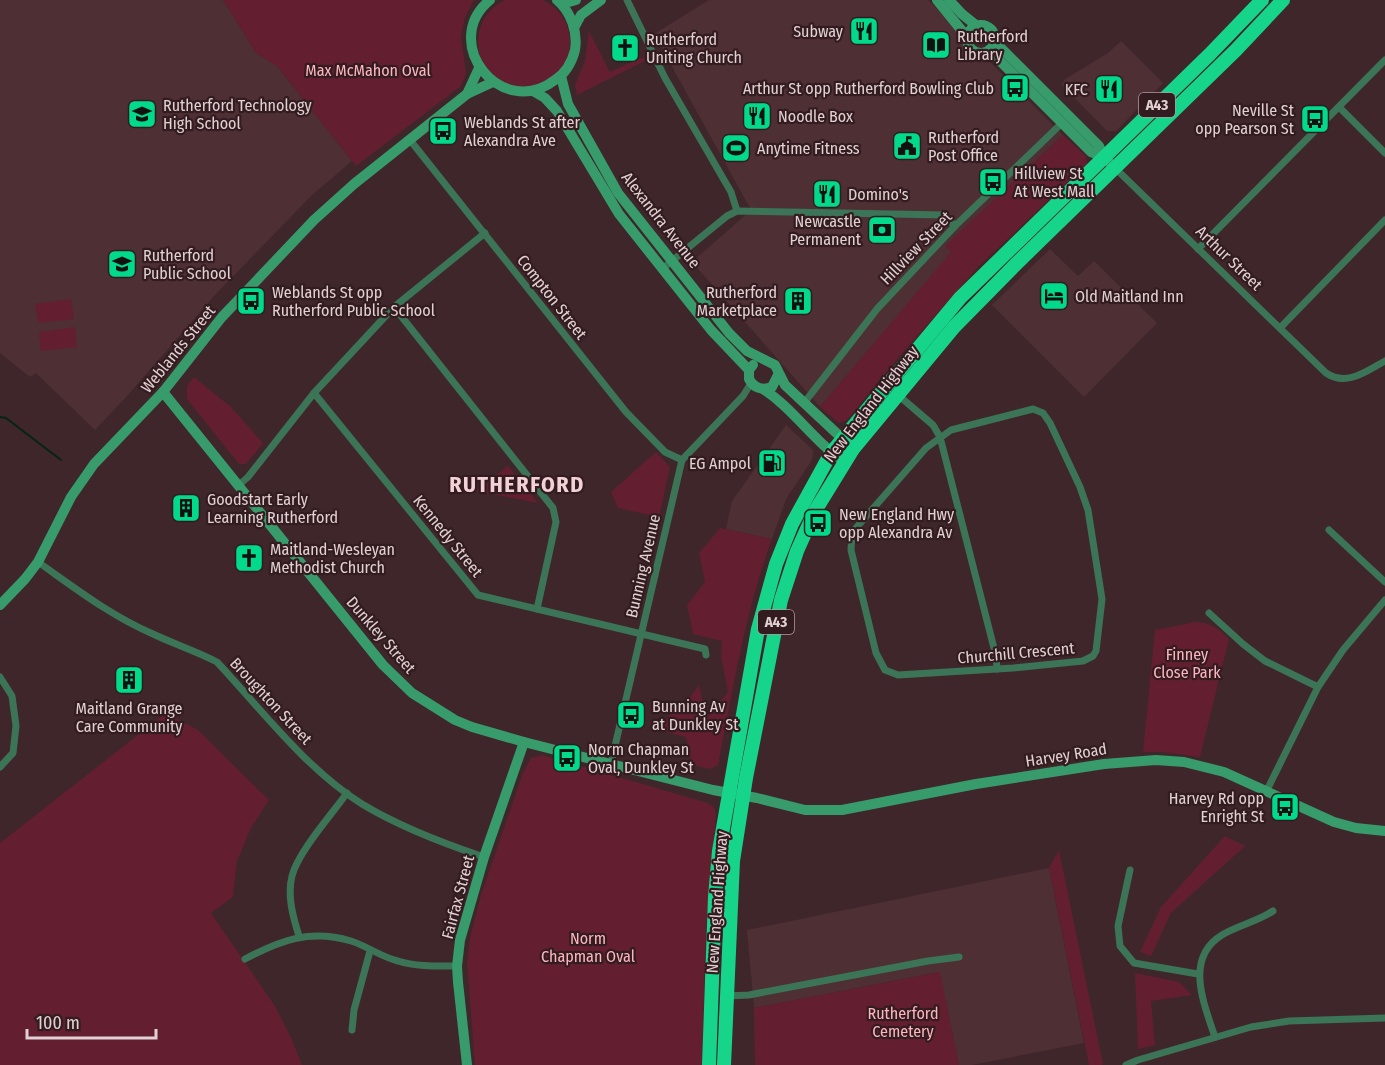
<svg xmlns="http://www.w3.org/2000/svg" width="1385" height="1065" font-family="'Fira Sans Condensed',sans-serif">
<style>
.built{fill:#4e2f34}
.green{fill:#631f30}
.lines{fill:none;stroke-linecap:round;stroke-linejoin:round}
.stream{stroke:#062416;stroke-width:2}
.street{stroke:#3b7456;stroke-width:7}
.secondary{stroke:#379b6b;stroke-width:10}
.highway{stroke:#16d58a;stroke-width:14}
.labels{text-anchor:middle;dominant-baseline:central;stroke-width:4.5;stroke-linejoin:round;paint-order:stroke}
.shield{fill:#331c20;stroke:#ae9b9d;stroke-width:1.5}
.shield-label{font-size:15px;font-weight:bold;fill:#e2d1d3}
.poi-label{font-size:16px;fill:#e2d1d3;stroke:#331c20;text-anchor:start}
.park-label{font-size:16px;fill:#ffb5c0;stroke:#331c20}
.street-label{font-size:16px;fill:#e2d1d3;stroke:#331c20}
.district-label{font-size:22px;font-weight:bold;letter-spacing:1.5px;fill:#f2d2d6;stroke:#331c20}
</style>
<rect width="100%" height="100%" fill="#3e262a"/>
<g class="built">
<path d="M0,0H223L256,53L277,66L352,161L311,196L214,296L128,395L95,430L36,373L30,377L0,353Z"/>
<path d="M709,0H928L1063,135L946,246L952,252L820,407L692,262L751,210L654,34Z"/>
<path d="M1121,41L1163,83L1116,131H1107L1061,84L1067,78L1108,53Z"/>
<path d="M1050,249L1078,276L1094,261L1157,323L1084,397L992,305Z"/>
<path d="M786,425L813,450L812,460L786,499L772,539L726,529L732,501Z"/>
<path d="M1049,868L1084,1043L972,1065H959L939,972L754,1008L747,930Z"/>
</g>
<g class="green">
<circle cx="524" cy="42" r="46"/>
<path d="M223,0H474L465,17L461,37L466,73L461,86L356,166L277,66L256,53Z"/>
<path d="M589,31L610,72L643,57L645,61L577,95L575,85L585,61Z"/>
<path d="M1063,135L1086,156L1087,164L979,266L898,358L847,420L839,423L820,407L951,252L945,246Z"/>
<path d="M71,299L74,319L38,323L35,304Z"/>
<path d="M75,327L77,347L41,351L39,332Z"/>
<path d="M194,377L231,407L263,443L246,464H239L187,399V386Z"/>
<path d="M656,452L670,467L659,517L618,508L611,492Z"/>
<path d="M508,466L538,503L476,491Z"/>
<path d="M720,528L772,539C745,612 733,689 718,765L710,769L692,765L686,737L658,730L676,707L682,708L699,685L706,719L728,692L721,657L722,641L693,634L687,605L705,582L699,553Z"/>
<path d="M1196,622C1210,623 1219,628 1229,639L1200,757L1163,752H1143L1155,630Z"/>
<path d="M166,713L198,730L269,800L251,828L237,861L233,897L211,913L275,1006L292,1040L302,1065H0V843Z"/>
<path d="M542,755L708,803L714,807L716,813L706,932L702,1065H475L467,962L470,938L481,895L523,773L531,758Z"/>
<path d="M1225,836L1245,846L1171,913L1151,956L1140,952L1161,907Z"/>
<path d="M1059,850L1103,1064L1101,1065H1089L1049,868Z"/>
<path d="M940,972L959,1065H755L754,1008Z"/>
<path d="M1135,973L1179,982L1192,995L1151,1001L1155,1045L1138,1049Z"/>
</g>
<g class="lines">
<path class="stream" d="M0,417L6,418L61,460"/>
<g class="street">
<path d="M627,0L665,78L731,192L737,211"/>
<path d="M1339,107L1385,153"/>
<path d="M410,140L626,412L665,452L682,460"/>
<path d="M1115,168L1326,373C1347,387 1366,371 1385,361"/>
<path d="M1198,249L1385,60"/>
<path d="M662,269L727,216L737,211L944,215L955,226"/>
<path d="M394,307L553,508L556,522L537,609"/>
<path d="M1280,328L1385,220"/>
<path d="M314,393L478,595L705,649L706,655"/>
<path d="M898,395L933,425L940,437L996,656L997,669"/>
<path d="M804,403L877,309L955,226L1062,123"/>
<path d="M1033,409L1043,413L1050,423L1080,487L1088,510L1102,599L1096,651L1093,656L1083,661L1013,668L898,675L885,670L876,653L851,550L852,534L856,528L926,448L951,430Z"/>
<path d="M239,485L248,477L314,393L394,307L485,233"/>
<path d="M1329,530L1385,582"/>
<path d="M38,562C75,588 111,616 153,634C174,644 196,651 217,662C261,709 306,769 362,804C400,827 442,843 484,857"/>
<path d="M1209,613L1243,644L1265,661L1318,687"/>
<path d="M0,677L12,696L16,726L13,753L0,767"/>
<path d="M611,763L682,460L743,396L751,383"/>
<path d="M1266,792L1318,687L1343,650L1385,600"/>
<path d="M1130,870L1118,926L1120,946L1134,963L1198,974"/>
<path d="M299,936C293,917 287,896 292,876C298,852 332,814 347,793"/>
<path d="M245,959C281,940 310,929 351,941C367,946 381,957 398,961C417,967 438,966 457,966"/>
<path d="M727,996L749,995L928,961L959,957"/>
<path d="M352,1030L354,1010L370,951"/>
<path d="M1215,1037C1204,1004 1184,958 1222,935C1238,925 1257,922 1273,911"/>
<path d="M1126,1065L1138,1060L1251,1027L1289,1021L1385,1018"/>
</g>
<g class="secondary">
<path d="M490,0C439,42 501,121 555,80C566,73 572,62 575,50C578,32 571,12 557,0"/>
<path d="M937,0L967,37"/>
<path d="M949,0L962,14L977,26"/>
<path d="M562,4L576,0"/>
<circle cx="981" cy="39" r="14"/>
<path d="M574,28L581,15L601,0"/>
<path d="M994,41L1099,146L1104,157"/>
<path d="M989,50L1091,152L1104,157L1109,162"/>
<path d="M561,76L568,104L618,193L729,333L747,351L775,365L785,385L847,443"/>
<path d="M533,91L545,98L557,111L619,214L711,330L749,370"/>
<path d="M467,94L479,68"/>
<path d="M753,365L749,370V379C754,388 762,391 772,387L778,375"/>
<path d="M763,389C794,409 814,442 845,462"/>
<path d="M163,392L383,665L412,693L455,720L472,727L524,742L713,790L757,798L805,810H842L976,784L1104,764L1156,760L1184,762L1224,772L1334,822L1356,828L1385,831"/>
<path d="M0,605L25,579L38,562L71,497L94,464L163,392L222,317L314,220L354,184L467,94L493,82"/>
<path d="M467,1065L458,982L457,966L460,940L484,857L524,742"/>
</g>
<g class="highway">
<path d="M709,1065L715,897L719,851L758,629L776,564L792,524L831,453L960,298L1210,54L1262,0"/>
<path d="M724,1065L733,861L746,778L781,600L797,551L815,511L853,449L954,327L1018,262L1236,50L1283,0"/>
</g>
</g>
<defs>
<g id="restaurant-square" transform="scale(1.5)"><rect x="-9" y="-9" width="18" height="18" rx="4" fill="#01d98b" stroke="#331c20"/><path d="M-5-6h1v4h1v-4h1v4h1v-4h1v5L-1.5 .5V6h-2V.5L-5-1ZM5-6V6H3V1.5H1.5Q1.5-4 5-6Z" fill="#111"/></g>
<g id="library-square" transform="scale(1.5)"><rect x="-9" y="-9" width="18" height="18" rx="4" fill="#01d98b" stroke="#331c20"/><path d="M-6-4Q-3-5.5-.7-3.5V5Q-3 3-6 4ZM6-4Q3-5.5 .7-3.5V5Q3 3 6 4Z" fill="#111"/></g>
<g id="church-square" transform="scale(1.5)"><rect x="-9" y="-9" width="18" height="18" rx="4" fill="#01d98b" stroke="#331c20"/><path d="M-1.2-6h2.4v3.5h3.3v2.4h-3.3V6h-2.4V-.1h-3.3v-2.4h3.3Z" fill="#111"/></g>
<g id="bus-square" transform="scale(1.5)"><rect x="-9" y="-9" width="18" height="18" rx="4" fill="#01d98b" stroke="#331c20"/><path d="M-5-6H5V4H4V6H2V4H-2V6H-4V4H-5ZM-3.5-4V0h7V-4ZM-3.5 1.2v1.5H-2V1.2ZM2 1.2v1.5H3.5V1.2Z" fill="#111"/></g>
<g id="school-square" transform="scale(1.5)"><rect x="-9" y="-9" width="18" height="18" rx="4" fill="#01d98b" stroke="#331c20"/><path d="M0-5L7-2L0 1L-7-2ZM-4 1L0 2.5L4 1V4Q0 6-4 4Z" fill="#111"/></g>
<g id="civic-square" transform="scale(1.5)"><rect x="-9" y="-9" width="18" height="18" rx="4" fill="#01d98b" stroke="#331c20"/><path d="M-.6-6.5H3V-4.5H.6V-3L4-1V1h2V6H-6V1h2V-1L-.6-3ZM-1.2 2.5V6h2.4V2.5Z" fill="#111"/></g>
<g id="stadium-square" transform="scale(1.5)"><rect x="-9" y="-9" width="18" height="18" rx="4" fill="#01d98b" stroke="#331c20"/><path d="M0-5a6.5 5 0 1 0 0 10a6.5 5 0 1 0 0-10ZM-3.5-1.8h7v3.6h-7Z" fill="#111"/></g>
<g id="bank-square" transform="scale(1.5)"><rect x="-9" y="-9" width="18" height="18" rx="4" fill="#01d98b" stroke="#331c20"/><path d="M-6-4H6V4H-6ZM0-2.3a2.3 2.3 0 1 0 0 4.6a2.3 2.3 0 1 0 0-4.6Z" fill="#111"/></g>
<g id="hotel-square" transform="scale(1.5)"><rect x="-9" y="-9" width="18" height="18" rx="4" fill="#01d98b" stroke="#331c20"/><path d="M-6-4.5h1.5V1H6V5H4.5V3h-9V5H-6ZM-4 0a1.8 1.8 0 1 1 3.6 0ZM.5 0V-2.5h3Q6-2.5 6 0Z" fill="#111"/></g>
<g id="building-square" transform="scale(1.5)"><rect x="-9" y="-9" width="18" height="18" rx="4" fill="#01d98b" stroke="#331c20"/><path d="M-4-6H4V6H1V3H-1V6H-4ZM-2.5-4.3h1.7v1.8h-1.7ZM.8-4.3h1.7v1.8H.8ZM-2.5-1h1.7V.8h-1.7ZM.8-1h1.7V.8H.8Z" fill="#111"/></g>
<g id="fuel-square" transform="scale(1.5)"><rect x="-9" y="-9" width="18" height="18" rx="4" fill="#01d98b" stroke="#331c20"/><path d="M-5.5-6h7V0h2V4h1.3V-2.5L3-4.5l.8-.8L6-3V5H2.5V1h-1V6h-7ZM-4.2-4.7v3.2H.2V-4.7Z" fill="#111"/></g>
</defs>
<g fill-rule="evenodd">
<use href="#restaurant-square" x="864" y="31"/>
<use href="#library-square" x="936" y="45"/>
<use href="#church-square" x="625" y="48"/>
<use href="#bus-square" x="1015" y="88"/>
<use href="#restaurant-square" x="1109" y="89"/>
<use href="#school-square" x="142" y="114"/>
<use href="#restaurant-square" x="757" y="116"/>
<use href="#bus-square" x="1315" y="119"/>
<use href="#bus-square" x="443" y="131"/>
<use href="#civic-square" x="907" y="146"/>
<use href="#stadium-square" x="736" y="148"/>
<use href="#bus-square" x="993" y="182"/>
<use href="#restaurant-square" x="827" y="194"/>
<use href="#bank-square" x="882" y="230"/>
<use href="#school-square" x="122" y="264"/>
<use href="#hotel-square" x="1054" y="296"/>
<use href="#bus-square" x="251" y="301"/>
<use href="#building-square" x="798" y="301"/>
<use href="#fuel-square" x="772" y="463"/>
<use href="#building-square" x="186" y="508"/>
<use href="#bus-square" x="818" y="523"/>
<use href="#church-square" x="249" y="558"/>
<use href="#building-square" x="129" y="680"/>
<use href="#bus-square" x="631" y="715"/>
<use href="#bus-square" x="567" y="758"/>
<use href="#bus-square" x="1285" y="807"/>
</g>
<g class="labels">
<g class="shield">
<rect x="1139" y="93" width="36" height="24" rx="4.5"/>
<rect x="758" y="610" width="36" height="24" rx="4.5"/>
</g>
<g class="shield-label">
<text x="1157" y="105">A43</text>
<text x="776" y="622">A43</text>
</g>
<g class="poi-label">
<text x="843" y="31" text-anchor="end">Subway</text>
<text x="957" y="36">Rutherford<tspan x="957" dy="18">Library</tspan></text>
<text x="646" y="39">Rutherford<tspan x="646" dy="18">Uniting Church</tspan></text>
<text x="994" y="88" text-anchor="end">Arthur St opp Rutherford Bowling Club</text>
<text x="1088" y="89" text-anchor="end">KFC</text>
<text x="163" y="105">Rutherford Technology<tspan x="163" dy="18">High School</tspan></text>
<text x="1294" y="110" text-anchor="end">Neville St<tspan x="1294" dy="18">opp Pearson St</tspan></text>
<text x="778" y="116">Noodle Box</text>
<text x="464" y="122">Weblands St after<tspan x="464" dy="18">Alexandra Ave</tspan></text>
<text x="928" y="137">Rutherford<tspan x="928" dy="18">Post Office</tspan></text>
<text x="757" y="148">Anytime Fitness</text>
<text x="1014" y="173">Hillview St<tspan x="1014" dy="18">At West Mall</tspan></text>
<text x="848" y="194">Domino's</text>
<text x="861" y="221" text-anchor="end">Newcastle<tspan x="861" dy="18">Permanent</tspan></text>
<text x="143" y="255">Rutherford<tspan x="143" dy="18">Public School</tspan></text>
<text x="272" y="292">Weblands St opp<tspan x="272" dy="18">Rutherford Public School</tspan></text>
<text x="777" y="292" text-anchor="end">Rutherford<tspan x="777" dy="18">Marketplace</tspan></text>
<text x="1075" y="296">Old Maitland Inn</text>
<text x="751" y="463" text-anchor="end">EG Ampol</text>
<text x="207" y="499">Goodstart Early<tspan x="207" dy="18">Learning Rutherford</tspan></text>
<text x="839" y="514">New England Hwy<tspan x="839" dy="18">opp Alexandra Av</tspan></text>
<text x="270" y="549">Maitland-Wesleyan<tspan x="270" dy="18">Methodist Church</tspan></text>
<text x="652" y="706">Bunning Av<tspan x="652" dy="18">at Dunkley St</tspan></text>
<text x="129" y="708" text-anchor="middle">Maitland Grange<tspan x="129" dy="18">Care Community</tspan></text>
<text x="588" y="749">Norm Chapman<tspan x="588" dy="18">Oval, Dunkley St</tspan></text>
<text x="1264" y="798" text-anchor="end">Harvey Rd opp<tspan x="1264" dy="18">Enright St</tspan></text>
</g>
<g class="park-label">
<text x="368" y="70">Max McMahon Oval</text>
<text x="1187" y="654">Finney<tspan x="1187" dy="18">Close Park</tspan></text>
<text x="588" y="938">Norm<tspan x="588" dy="18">Chapman Oval</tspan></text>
<text x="903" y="1013">Rutherford<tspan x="903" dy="18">Cemetery</tspan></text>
</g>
<g class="street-label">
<text transform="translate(661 220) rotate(52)">Alexandra Avenue</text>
<text transform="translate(916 248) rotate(-46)">Hillview Street</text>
<text transform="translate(1229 258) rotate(44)">Arthur Street</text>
<text transform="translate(552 297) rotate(52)">Compton Street</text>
<text transform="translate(178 349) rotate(-51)">Weblands Street</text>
<text transform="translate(871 404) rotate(-52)">New England Highway</text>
<text transform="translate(448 536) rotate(51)">Kennedy Street</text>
<text transform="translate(643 566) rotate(-77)">Bunning Avenue</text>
<text transform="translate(381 635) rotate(49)">Dunkley Street</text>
<text transform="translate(1016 653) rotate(-5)">Churchill Crescent</text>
<text transform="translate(271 701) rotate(47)">Broughton Street</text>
<text transform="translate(1066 755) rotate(-9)">Harvey Road</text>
<text transform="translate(458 897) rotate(-75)">Fairfax Street</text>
<text transform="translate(717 902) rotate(-86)">New England Highway</text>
</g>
<g class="district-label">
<text x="517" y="484">RUTHERFORD</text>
</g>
</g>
<path d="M27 1029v9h129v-9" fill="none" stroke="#e2d1d3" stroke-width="3"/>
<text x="36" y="1029" font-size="18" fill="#e2d1d3" stroke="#331c20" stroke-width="4.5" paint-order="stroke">100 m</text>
</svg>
